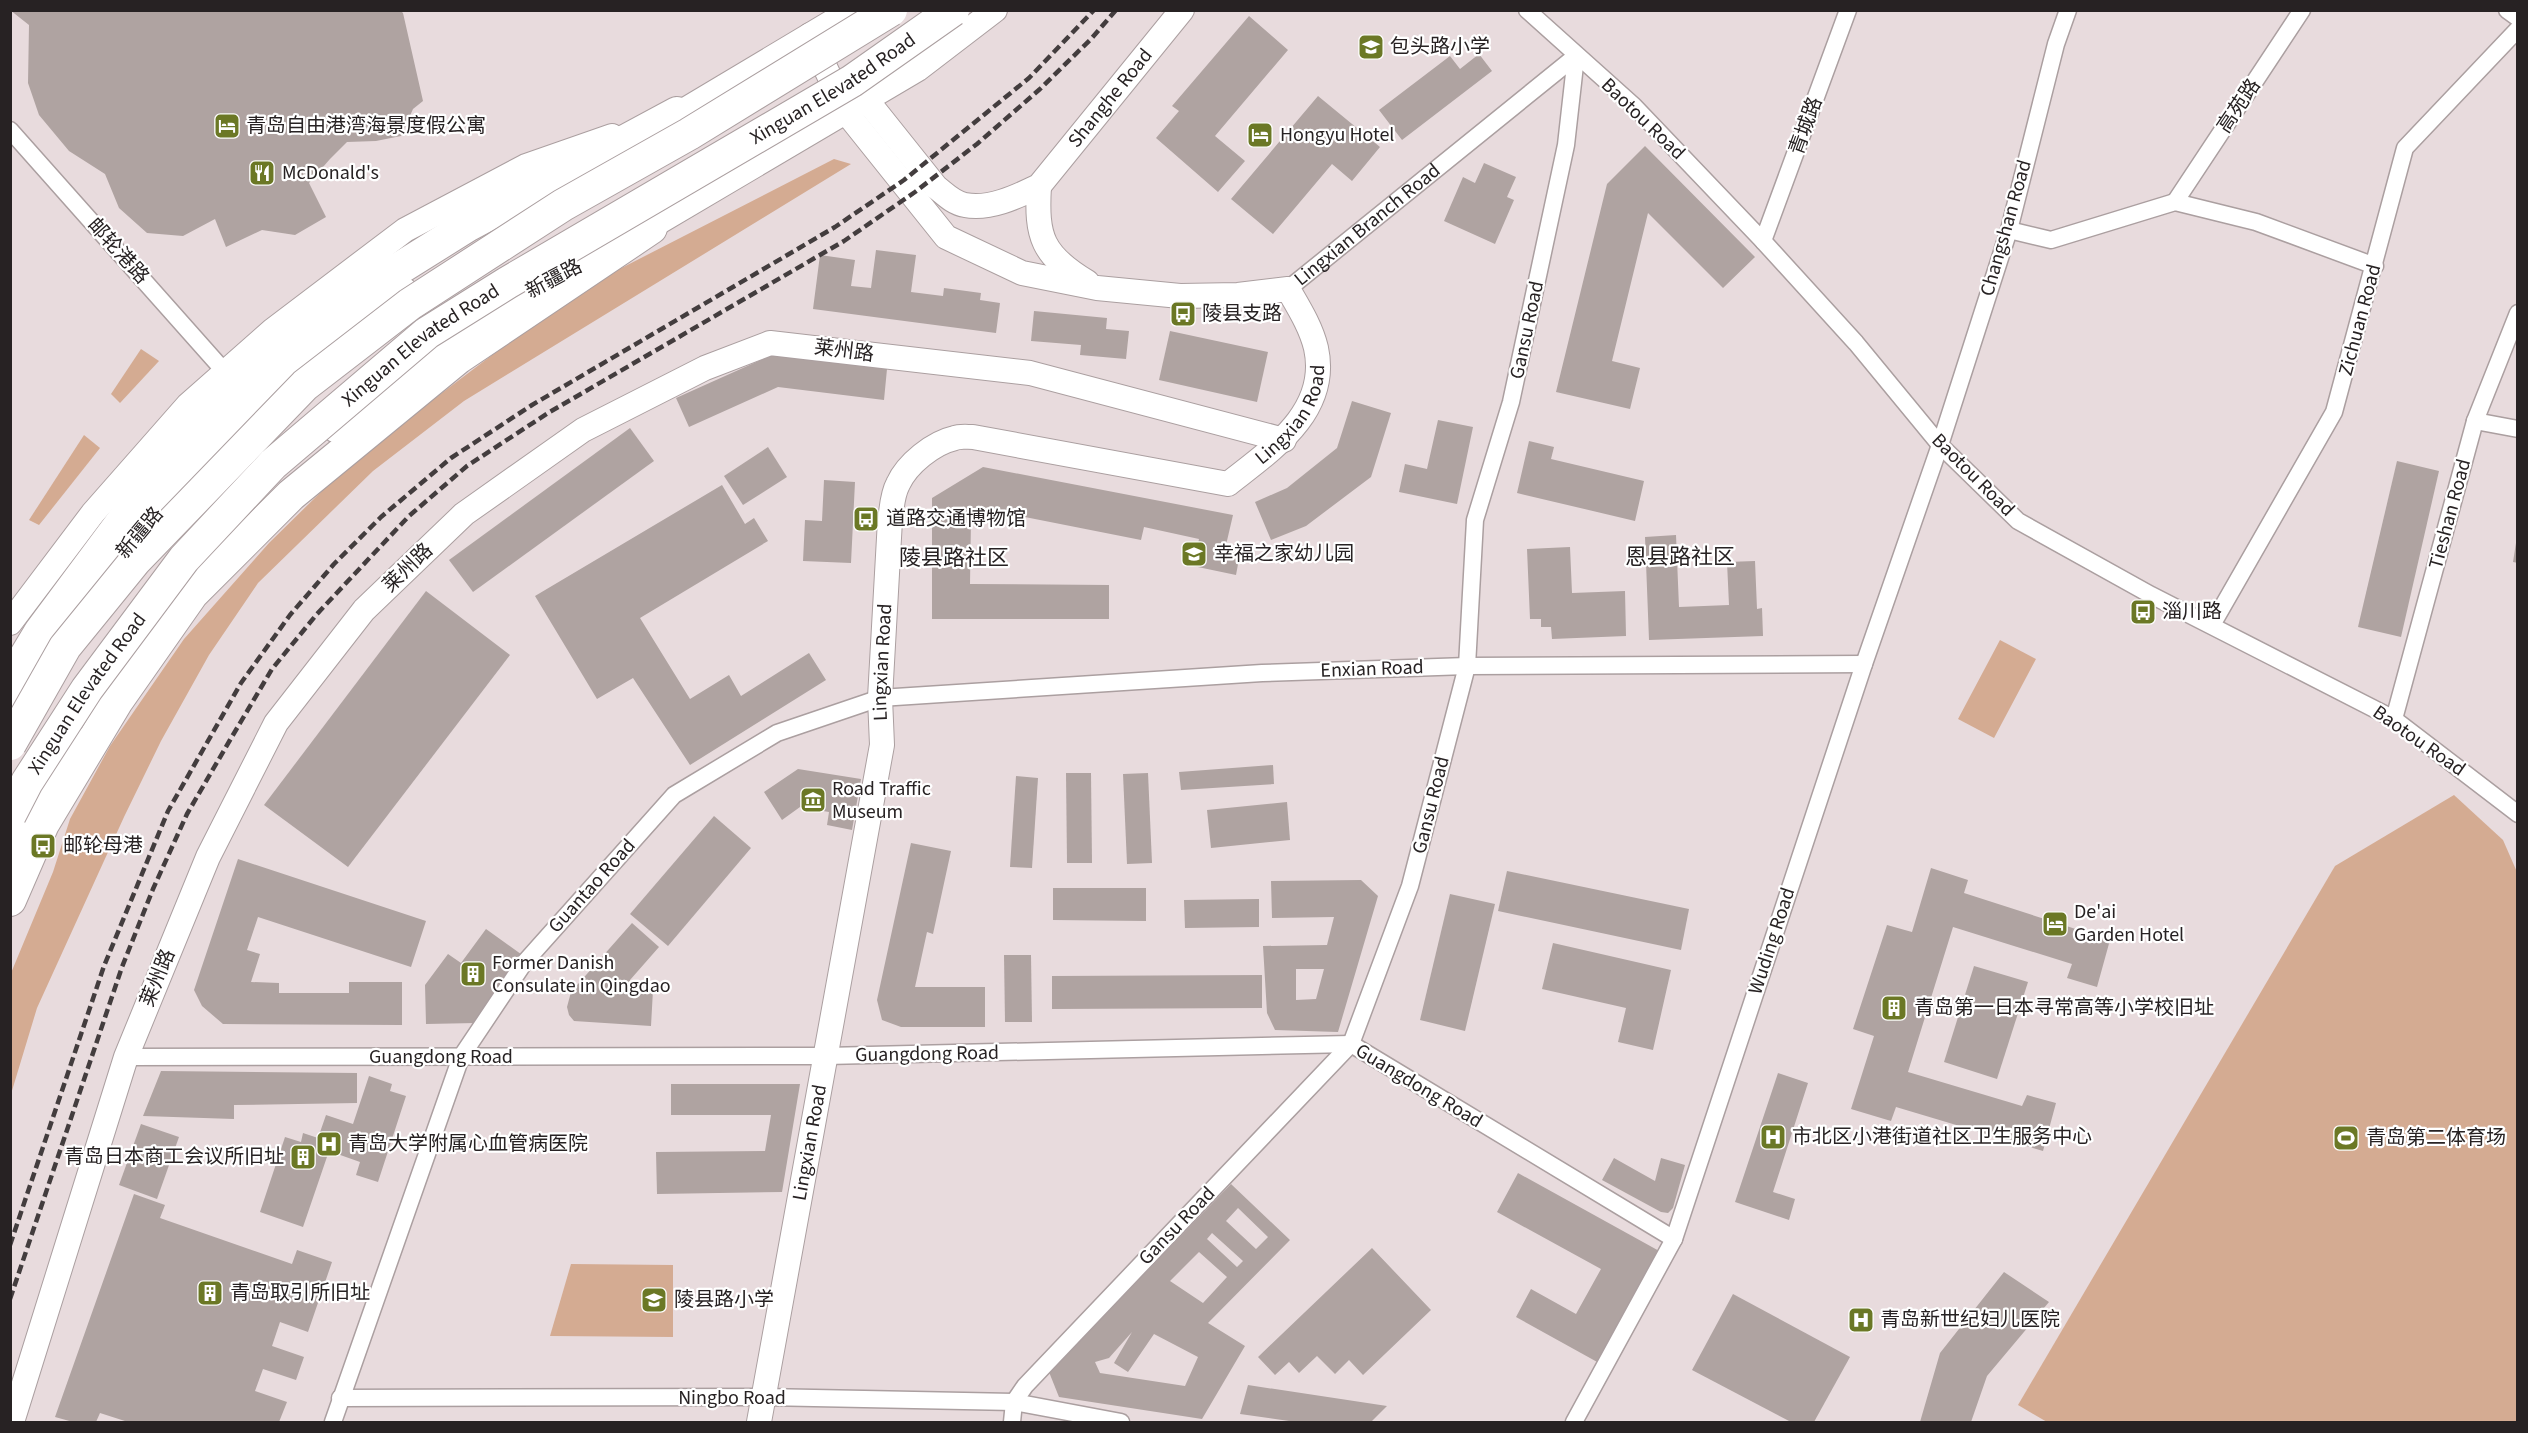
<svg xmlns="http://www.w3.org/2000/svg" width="2528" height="1433" font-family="'Source Sans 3','Noto Sans SC',sans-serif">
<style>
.green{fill:#d4ab92}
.building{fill:#afa3a1;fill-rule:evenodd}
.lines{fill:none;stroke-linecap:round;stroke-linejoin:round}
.street-casing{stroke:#ab9fa0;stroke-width:19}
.secondary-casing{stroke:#ab9fa0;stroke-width:26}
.highway-casing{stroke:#ab9fa0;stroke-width:34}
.street{stroke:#fff;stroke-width:16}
.secondary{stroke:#fff;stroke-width:24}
.highway{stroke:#fff;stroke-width:32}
.rail{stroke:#433d3e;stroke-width:4.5;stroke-dasharray:9 4.5;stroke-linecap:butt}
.highway-bridge-casing{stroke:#ab9fa0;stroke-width:34;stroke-linecap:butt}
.highway-bridge{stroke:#fff;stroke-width:32}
.labels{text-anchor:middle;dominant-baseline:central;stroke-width:4.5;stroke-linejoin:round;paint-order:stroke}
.poi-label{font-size:20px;fill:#272223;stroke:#fff;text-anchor:start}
.street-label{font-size:20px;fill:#272223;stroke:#fff}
.quarter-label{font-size:22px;fill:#272223;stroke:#fff}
</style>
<rect width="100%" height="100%" fill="#e8dbdd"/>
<g class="green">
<path d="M834,159L851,164L464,401L373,471L258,583L209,655L161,741L124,817L37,1008L11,1094V973L53,872L70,819L110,746L184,639L269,543L324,489L381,439L516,337L604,277Z"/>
<path d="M141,349L159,361L120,403L111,394Z"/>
<path d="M84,435L100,448L39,525L29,520Z"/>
<path d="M2000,640L2036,659L1994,738L1958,719Z"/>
<path d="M2454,795L2503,840L2517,872V1422H2047L2018,1405L2335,866Z"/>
<path d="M571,1264L673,1265V1337L550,1336Z"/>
</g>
<g class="building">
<path d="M10,10H400L403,13L423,101L413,109L401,136L376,141L347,142L330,159L309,183L326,217L295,235L262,230L226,247L215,219L183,236L147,233L119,208L105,174L69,151L39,115L28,83L29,25Z"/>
<path d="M1249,16L1288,50L1215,136L1245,161L1218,192L1156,138L1179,111L1172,106Z"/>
<path d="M1479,54L1492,71L1402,140L1379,110L1450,56L1460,69Z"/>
<path d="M1318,96L1380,147L1352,181L1332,164L1273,234L1231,199Z"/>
<path d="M1645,146L1755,257L1723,288L1648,213L1612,361L1640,368L1630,409L1556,392L1607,184Z"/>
<path d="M1484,163L1516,177L1507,197L1514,200L1495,244L1444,221L1463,177L1475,183Z"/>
<path d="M876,250L916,255L911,292L943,296L944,288L981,293L980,300L1000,303L996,333L813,309L820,255L855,260L851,286L871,288Z"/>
<path d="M1034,311L1107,318L1106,329L1129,331L1126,359L1080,355L1081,345L1031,341Z"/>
<path d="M1170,331L1268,352L1257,402L1159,380Z"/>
<path d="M774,354L887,369L884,400L778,387L689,427L676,398Z"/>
<path d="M1352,401L1391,413L1371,477L1306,526L1271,540L1255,502L1287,488L1337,448Z"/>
<path d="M1438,420L1473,427L1457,504L1399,492L1405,464L1427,469Z"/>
<path d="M630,428L654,461L473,592L449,560Z"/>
<path d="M1529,441L1554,447L1551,459L1644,481L1635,521L1517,493Z"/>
<path d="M768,447L787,477L743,505L724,476Z"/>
<path d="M2397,461L2439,471L2401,637L2358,627Z"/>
<path d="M983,467L1233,515L1226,545L1241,548L1236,575L1193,566L1199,539L1144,527L1141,540L984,509L971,518L970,584L1109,585V619H932V498Z"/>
<path d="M824,480L855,482L851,563L803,561L805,520L822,521Z"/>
<path d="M722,485L745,524L754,518L768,541L640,618L690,699L729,675L741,696L809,653L826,680L690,765L633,678L597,699L535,596Z"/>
<path d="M1676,535L1679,607L1729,605L1727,562L1755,561L1757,609L1762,608L1763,636L1649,640L1645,537Z"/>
<path d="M2516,543H2518V563L2513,562Z"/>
<path d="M1570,547L1572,593L1625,591L1626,636L1552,639L1551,627H1541V619H1530L1527,549Z"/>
<path d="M426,591L510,655L348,867L264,805Z"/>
<path d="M1273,765L1274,784L1181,790L1179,772Z"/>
<path d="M798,769L861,779L852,830L827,825L829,812L800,807L782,820L764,792Z"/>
<path d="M1066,773H1091L1092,863H1067Z"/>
<path d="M1148,773L1152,863L1127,864L1123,774Z"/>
<path d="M1016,776L1038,778L1032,868L1010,867Z"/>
<path d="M1287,802L1290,840L1211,848L1207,810Z"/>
<path d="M714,816L751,848L668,946L630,914Z"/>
<path d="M911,843L951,851L933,934L927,932L915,987H985V1027H901L882,1020L877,1000Z"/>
<path d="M238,859L426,921L411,967L258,917L247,950L260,954L251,982L279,983V993H349V982H402V1025L223,1024L202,1006L194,990Z"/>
<path d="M1931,868L1968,880L1964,893L2110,940L2097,987L2067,978L2072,964L1953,927L1908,1072L2022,1106L2027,1095L2056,1103L2043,1151L1896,1107L1891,1121L1851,1109L1874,1036L1853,1029L1887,925L1912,932Z"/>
<path d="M1507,871L1689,909L1681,950L1498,911Z"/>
<path d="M1361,880L1378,896L1338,1032L1275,1030L1267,1013L1263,946L1327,945L1334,917L1272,918L1271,881ZM1296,969H1324L1316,999L1296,1000Z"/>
<path d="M1053,888H1146V921L1053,920Z"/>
<path d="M1450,894L1495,904L1465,1031L1420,1020Z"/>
<path d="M1259,899V927L1185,928L1184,900Z"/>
<path d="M632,923L659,947L630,980L629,988L653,990L651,1026L574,1021L569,1015L567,1007L571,992Z"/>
<path d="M486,929L525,957L476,1023L426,1024L425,985L448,954L461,963Z"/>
<path d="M1553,943L1671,970L1653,1050L1618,1042L1626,1008L1542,989Z"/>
<path d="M1004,955H1031L1032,1022H1005Z"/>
<path d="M1974,966L2028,982L1997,1079L1944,1062Z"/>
<path d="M1262,975V1008L1052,1009V976Z"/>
<path d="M161,1071L357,1073V1103L234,1105V1119L143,1116Z"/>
<path d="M1778,1073L1808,1083L1773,1192L1795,1199L1789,1220L1735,1202Z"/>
<path d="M369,1076L392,1084L390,1091L406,1096L378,1182L356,1175L360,1162L329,1151L303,1227L260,1212L285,1137L301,1142L303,1133L318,1138L326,1115L353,1124Z"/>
<path d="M671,1084H800L782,1192L657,1194L656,1152L765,1151L771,1115H671Z"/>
<path d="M141,1124L179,1137L157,1199L119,1185Z"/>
<path d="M1614,1158L1655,1181L1661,1158L1685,1165L1673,1208L1668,1213L1661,1212L1602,1180Z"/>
<path d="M1518,1173L1661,1252L1599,1363L1516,1317L1531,1289L1576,1314L1601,1269L1497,1212Z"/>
<path d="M1231,1184L1290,1240L1208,1323L1245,1346L1202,1419L1059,1397L1049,1372ZM1238,1208L1268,1237L1256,1249L1226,1221ZM1212,1233L1243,1261L1237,1267L1207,1239ZM1199,1252L1227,1277L1203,1303L1170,1281ZM1132,1332L1114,1363L1128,1372L1154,1334L1198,1357L1185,1386L1100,1373L1095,1362L1109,1358Z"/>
<path d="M134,1194L165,1205L160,1218L292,1264L297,1250L332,1262L308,1332L280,1322L272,1346L304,1357L296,1380L263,1369L255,1391L287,1402L279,1422H128L100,1413L96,1422H73L55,1417Z"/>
<path d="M1372,1248L1431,1310L1363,1375L1349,1360L1335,1374L1317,1356L1299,1373L1289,1362L1275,1375L1258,1357Z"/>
<path d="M2004,1272L2049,1302L1987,1376L1971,1422H1920L1940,1353Z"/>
<path d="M1733,1294L1850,1357L1814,1422H1791L1692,1370Z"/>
<path d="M1248,1385L1387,1406L1371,1422H1296L1240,1414Z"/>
</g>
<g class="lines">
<g class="street-casing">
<g id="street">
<path d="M1527,10L1634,106L1763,241L1856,343L1940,445L2018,521L2151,595L2394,719L2518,814"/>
<path d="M2507,10L2518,18"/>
<path d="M10,130L225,372"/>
<path d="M2175,202L2302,10"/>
<path d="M2009,230L2051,240L2175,202L2256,222L2375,266"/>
<path d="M1763,241L1848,10"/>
<path id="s1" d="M1288,289L1576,56"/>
<path d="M2475,421L2518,429"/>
<path d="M2212,625L2334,412L2405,148L2518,29"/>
<path d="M2394,719L2475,421L2518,313"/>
<path d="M126,1057L826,1056L1351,1044L1674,1239"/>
<path d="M340,1398L764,1397L1014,1402L1121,1422"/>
<path d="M333,1422L461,1057L524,963L674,795L777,733L880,698L1262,673L1467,666L1864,664"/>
<path d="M1012,1422L1014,1402L1025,1386L1351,1044L1410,886L1467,666L1475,520L1511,402L1566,145L1576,56"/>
<path d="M1574,1422L1674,1239L1864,664L1940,445L2009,230L2056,44L2068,10"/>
</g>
</g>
<g class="secondary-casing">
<g id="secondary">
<path id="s2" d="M857,88L936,187C945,194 953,203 965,205C990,210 1018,196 1039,186L1182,10"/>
<path d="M663,123L852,10"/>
<path d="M1039,186C1036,237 1042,255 1087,282"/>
<path d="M637,235L918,69L995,10"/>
<path d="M335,430L487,314L555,278"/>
<path d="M109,569L141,530L203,459L288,375L353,326L405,290"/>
<path d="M10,623L93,513L188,405L273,330L405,230L526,166L612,136"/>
<path d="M10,708L39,665"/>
<path d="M10,853L72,736"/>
<path d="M12,1422L126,1057L208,857L276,723L364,610L464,514L583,430L705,368L770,343L1030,373L1284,440"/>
<path id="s3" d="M759,1422L882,745L880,698L890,520C892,508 892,495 898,484C907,464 933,443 955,438C960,436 967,437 973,437L1228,484C1271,450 1330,412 1316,348C1311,327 1299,308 1288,289L1238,295L1180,296L1097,288L1022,273L946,237L846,112L810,35"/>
</g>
</g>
<g class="highway-casing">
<g id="highway">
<path d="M10,682L40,632L133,507L200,429L283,356L368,288L467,226L677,113"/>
<path d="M10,900L43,824L117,701L192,594L291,495L458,358L651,228"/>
</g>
</g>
<use href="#street" class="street"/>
<use href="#secondary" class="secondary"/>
<use href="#highway" class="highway"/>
<g class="rail">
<path d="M10,1245L104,966L168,811L241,683L290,615L334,564L381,517L451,458L532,405L835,227L904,180L1029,78L1094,10"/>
<path d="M10,1299L122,967L153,889L187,814L230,740L272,669L317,614L409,516L467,466L548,413L844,241L915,192L977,144L1040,89L1091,39L1116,10"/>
</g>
<g class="highway-bridge-casing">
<g id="highway-bridge">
<path d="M10,744L65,647L135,561L305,385L410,304L563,205L689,134L891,10"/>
<path id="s4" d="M10,815L27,782L87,689L184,559L273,464L427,333L507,283L852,81L953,10"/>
</g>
</g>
<use href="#highway-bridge" class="highway-bridge"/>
</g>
<defs>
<g id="school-square" transform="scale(1.35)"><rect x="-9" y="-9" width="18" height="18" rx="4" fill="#6b7825" stroke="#fff"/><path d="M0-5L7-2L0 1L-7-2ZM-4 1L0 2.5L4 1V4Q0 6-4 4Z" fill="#fff"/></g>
<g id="hotel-square" transform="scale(1.35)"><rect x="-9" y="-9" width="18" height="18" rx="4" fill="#6b7825" stroke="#fff"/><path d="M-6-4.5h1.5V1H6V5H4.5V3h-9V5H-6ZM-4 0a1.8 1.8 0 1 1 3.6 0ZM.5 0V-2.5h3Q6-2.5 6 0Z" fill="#fff"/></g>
<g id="restaurant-square" transform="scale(1.35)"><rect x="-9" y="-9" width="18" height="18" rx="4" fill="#6b7825" stroke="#fff"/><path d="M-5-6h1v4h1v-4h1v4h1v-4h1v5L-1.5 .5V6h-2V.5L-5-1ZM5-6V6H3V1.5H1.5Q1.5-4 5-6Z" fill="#fff"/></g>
<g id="bus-square" transform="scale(1.35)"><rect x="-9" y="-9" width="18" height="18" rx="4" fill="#6b7825" stroke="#fff"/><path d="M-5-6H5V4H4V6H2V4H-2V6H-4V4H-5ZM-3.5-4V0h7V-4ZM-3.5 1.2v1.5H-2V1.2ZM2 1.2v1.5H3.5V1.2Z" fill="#fff"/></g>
<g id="museum-square" transform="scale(1.35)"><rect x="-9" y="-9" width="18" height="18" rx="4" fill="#6b7825" stroke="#fff"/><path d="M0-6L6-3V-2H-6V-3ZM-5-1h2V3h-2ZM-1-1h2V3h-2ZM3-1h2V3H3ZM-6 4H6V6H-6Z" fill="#fff"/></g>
<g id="building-square" transform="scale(1.35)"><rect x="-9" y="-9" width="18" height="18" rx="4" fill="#6b7825" stroke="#fff"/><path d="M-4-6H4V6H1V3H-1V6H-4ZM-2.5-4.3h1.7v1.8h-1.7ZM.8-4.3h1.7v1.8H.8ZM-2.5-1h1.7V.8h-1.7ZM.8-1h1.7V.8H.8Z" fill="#fff"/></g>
<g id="hospital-square" transform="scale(1.35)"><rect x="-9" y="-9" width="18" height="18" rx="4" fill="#6b7825" stroke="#fff"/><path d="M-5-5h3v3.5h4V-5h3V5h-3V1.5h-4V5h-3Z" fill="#fff"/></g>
<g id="stadium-square" transform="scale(1.35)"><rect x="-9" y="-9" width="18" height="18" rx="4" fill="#6b7825" stroke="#fff"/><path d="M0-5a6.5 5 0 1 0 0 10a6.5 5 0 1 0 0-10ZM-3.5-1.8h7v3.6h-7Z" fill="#fff"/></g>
</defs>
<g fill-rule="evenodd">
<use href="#school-square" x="1371" y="47"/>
<use href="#hotel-square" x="227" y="126"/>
<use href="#hotel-square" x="1260" y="135"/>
<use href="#restaurant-square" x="262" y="173"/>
<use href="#bus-square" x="1183" y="314"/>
<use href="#bus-square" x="866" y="519"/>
<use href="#school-square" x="1194" y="554"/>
<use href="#bus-square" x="2143" y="612"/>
<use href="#museum-square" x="813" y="800"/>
<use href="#bus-square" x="43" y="846"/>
<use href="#hotel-square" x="2055" y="924"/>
<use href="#building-square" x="473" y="974"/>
<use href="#building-square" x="1894" y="1008"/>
<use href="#hospital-square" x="1773" y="1137"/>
<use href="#stadium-square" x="2346" y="1138"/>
<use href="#hospital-square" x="329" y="1144"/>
<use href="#building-square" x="303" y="1157"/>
<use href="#building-square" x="210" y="1293"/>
<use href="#school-square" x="654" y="1300"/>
<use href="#hospital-square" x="1861" y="1320"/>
</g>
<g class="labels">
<g class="poi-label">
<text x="1390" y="47">包头路小学</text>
<text x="246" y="126">青岛自由港湾海景度假公寓</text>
<text x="1280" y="135">Hongyu Hotel</text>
<text x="282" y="173">McDonald's</text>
<text x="1202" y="314">陵县支路</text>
<text x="886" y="519">道路交通博物馆</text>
<text x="1214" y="554">幸福之家幼儿园</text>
<text x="2162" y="612">淄川路</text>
<text x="832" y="789">Road Traffic<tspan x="832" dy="23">Museum</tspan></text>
<text x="63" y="846">邮轮母港</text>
<text x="2074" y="912">De'ai<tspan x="2074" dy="23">Garden Hotel</tspan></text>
<text x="492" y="963">Former Danish<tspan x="492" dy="23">Consulate in Qingdao</tspan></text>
<text x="1914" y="1008">青岛第一日本寻常高等小学校旧址</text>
<text x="1792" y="1137">市北区小港街道社区卫生服务中心</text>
<text x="2366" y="1138">青岛第二体育场</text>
<text x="348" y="1144">青岛大学附属心血管病医院</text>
<text x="284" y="1157" text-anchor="end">青岛日本商工会议所旧址</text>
<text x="230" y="1293">青岛取引所旧址</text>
<text x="674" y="1300">陵县路小学</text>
<text x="1880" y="1320">青岛新世纪妇儿医院</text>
</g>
<g class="street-label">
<text stroke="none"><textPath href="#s4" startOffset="1116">Xinguan Elevated Road</textPath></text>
<text stroke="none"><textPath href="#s2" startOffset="352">Shanghe Road</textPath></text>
<text transform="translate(2239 106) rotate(-56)">高苑路</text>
<text transform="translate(1643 119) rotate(44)">Baotou Road</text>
<text transform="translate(1806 126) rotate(-70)">青城路</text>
<text stroke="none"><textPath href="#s1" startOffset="102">Lingxian Branch Road</textPath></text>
<text transform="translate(2006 228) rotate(-74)">Changshan Road</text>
<text transform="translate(118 251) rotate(48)">邮轮港路</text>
<text transform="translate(554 279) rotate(-28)">新疆路</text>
<text transform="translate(2360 320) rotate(-75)">Zichuan Road</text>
<text transform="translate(1527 330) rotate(-78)">Gansu Road</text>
<text stroke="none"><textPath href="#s4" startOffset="630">Xinguan Elevated Road</textPath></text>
<text transform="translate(844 351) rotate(7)">莱州路</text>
<text stroke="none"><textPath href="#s3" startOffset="1400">Lingxian Road</textPath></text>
<text transform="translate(1973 475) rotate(45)">Baotou Road</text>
<text transform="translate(2450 514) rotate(-75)">Tieshan Road</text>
<text transform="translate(140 533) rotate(-50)">新疆路</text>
<text transform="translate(408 568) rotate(-44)">莱州路</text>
<text stroke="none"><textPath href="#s3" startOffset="771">Lingxian Road</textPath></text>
<text transform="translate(1372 669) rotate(-2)">Enxian Road</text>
<text stroke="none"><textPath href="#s4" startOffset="144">Xinguan Elevated Road</textPath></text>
<text transform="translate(2419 741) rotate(35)">Baotou Road</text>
<text transform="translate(1431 805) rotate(-76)">Gansu Road</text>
<text transform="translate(592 886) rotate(-48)">Guantao Road</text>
<text transform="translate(1772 941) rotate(-72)">Wuding Road</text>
<text transform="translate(158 978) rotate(-68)">莱州路</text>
<text transform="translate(927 1054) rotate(-1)">Guangdong Road</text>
<text x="441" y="1057">Guangdong Road</text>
<text transform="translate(1419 1086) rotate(31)">Guangdong Road</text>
<text stroke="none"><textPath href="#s3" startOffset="284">Lingxian Road</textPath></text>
<text transform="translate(1177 1226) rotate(-46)">Gansu Road</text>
<text x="732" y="1398">Ningbo Road</text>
</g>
<g class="quarter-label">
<text x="1680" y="557">恩县路社区</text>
<text x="954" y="558">陵县路社区</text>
</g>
</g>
<rect width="2528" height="1433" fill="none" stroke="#272223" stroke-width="24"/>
</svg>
